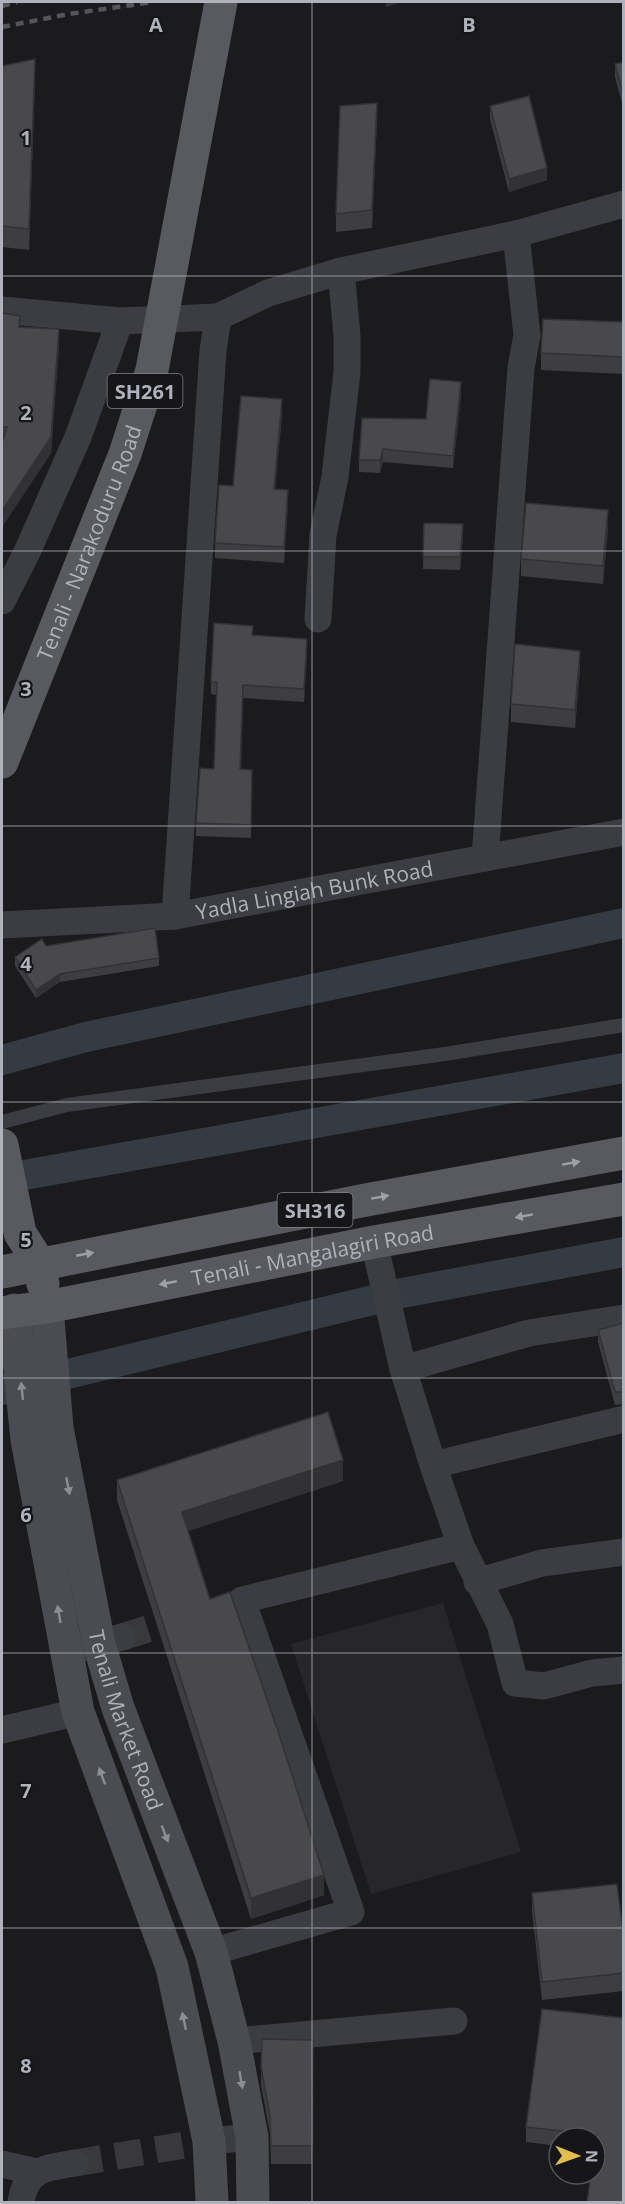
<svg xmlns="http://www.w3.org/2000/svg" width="625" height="2204" font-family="'Open Sans',sans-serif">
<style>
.built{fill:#27272a}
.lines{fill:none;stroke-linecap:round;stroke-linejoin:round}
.canal{stroke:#343b42;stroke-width:30}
.street-tunnel{stroke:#39393d;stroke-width:27;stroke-dasharray:27 14;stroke-linecap:butt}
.lane{stroke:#3c3d42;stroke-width:14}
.street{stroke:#3c3d42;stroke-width:27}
.secondary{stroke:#4b4c52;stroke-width:33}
.primary{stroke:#595a60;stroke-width:33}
.rail{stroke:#54555b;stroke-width:4.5;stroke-dasharray:8 6;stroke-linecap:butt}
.primary-bridge{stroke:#595a60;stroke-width:33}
.wall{fill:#3e3e42}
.shaded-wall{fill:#323236}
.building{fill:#48484d;stroke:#323236;stroke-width:1.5}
.oneway{fill:#9ea0a9}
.oneway2{fill:#8c8e96}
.grid{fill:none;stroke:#afb2bb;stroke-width:1.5;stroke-opacity:0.55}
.labels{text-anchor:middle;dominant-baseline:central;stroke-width:4.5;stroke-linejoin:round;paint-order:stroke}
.shield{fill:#161618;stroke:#81838a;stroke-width:1.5}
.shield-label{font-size:20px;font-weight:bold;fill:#afb2bb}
.street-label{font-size:21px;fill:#afb2bb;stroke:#161618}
.grid-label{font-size:20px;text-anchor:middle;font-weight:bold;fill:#afb2bb;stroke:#161618;stroke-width:4.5;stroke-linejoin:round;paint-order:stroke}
</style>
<rect width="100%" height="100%" fill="#1b1b1d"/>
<path class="built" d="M443,1603L521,1852L371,1894L291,1644Z"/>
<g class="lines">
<g class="canal">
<path d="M2,1060L86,1037L624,923"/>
<path d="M2,1179L624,1068"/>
<path d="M2,1390L402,1293L624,1252"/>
</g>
<g class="street-tunnel">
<path d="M122,1637L192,1615"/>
<path d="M75,2163L209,2141"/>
</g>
<path class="lane" d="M2,1122L67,1105L445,1054L624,1025"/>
<g class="street">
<path d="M2,310L120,321L218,317"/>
<path d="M2,601L27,552L78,437L120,321"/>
<path d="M318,619L323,535L335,477L347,372V335L341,271"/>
<path d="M485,858L521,368L527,335L516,234"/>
<path d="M175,916L213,351L218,317L268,293L341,271L516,234L624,204"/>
<path id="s1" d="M2,925L175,916L624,832"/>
<path d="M374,1242L403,1369L433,1465L461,1546L500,1624L515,1683L544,1686L592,1673L624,1670"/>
<path d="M403,1369L529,1333L624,1318"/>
<path d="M433,1465L624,1419"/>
<path d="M477,1582L542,1563L624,1552"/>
<path d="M79,1649L122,1637"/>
<path d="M2,1730L78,1712"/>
<path d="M211,1952L351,1912L242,1600L461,1546"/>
<path d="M234,2041L454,2021"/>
<path d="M209,2141L252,2137"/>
<path d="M2,2164L36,2172"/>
<path d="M21,2202C26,2168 46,2168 75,2163"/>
</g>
<g class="secondary">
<path id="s2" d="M47,1307L57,1428L99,1644L118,1708L211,1952L234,2041L252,2137L253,2202"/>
<path d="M14,1310L27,1440L78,1712L172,1967L209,2141L212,2202"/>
</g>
<g class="primary">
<path d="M2,1145L20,1233L39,1263L43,1284"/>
<path d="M2,1272L366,1200L624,1153"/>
<path id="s3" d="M2,1313L47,1307L374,1242L624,1199"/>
</g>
<g class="rail">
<path d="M2,6L17,2"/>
<path d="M2,27L69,14L153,2"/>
</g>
<path class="primary-bridge" id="s4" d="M2,762L125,454L152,370L221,2"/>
</g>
<g class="wall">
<path d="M624,62V110L615,77V64Z"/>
<path d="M2,66L35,80L29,250L2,247Z"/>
<path d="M490,106L547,180L509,192L490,119Z"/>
<path d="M377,120L372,228L336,232V214Z"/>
<path d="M2,313L20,327L59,345L51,453L2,527Z"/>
<path d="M624,322V374L541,370V353Z"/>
<path d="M461,395L453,468L383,462L380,473L359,472V460L426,419Z"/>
<path d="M282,415L275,489L288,505L284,563L215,558V543L233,486Z"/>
<path d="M424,523L463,537L460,570L423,569Z"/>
<path d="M608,528L603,584L521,576V559Z"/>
<path d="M253,635L307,652L304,702L243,698L241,769L252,770L251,838L196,836V823L214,769L217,695L211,694V682Z"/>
<path d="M580,668L575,728L511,722V704Z"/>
<path d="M46,946L159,958V966L60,982L36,998L15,966V957Z"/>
<path d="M624,1323V1404L615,1405L598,1342V1330Z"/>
<path d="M117,1480L343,1481L188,1531L210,1599L324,1895L251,1919L117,1500Z"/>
<path d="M532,1893L624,1940V1991L542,2000L532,1911Z"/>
<path d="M624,2018L595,2174V2138H559V2146L526,2142V2127Z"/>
<path d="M262,2039L313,2040L312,2164H271L270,2134L261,2085Z"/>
</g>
<g class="shaded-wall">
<path d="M386,2H402L386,7Z"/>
<path d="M35,59V80L29,250V229Z"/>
<path d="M377,103V120L372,228V210Z"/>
<path d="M547,168V180L509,192V179Z"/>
<path d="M59,329V345L51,453L2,527V511Z"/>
<path d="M461,382V395L453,468V456Z"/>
<path d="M282,399V415L274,504V489Z"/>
<path d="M383,449V462L380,473V460Z"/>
<path d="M288,490V505L284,563V547Z"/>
<path d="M608,510V528L603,584V566Z"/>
<path d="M463,524V537L460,570V557Z"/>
<path d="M307,639V652L304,702V689Z"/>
<path d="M580,651V668L575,728V710Z"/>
<path d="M60,974V982L36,998V990Z"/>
<path d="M343,1460V1481L182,1533V1512Z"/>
<path d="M324,1875V1895L251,1919V1898Z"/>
</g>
<g class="building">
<path d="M35,59L29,229L2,226V66Z"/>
<path d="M624,62V98L615,64Z"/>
<path d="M529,96L547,168L509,179L490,106Z"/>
<path d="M377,103L372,210L336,214L340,106Z"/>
<path d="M2,313L20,316L19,327L59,329L51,437L2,511V442L7,427H2Z"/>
<path d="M543,319L624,322V357L541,353Z"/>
<path d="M430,379L461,382L453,456L383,449L380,460H359L362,418L426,419Z"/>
<path d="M241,396L282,399L274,489L288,490L284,547L215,543L219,485L233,486Z"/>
<path d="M526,503L608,510L603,566L521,559Z"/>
<path d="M424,523L463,524L460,557H423Z"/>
<path d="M214,623L253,626L252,635L307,639L304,689L243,685L240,769L252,770L251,825L196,823L200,768L214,769L217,682H211Z"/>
<path d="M515,644L580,651L575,710L511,704Z"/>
<path d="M155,928L159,958L60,974L36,990L15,957L42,939L46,946Z"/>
<path d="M624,1323V1392H615L598,1330Z"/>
<path d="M328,1412L343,1460L182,1512L210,1599L230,1592L279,1734L324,1875L251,1898L117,1480Z"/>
<path d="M617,1884L624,1940V1973L542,1982L532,1893Z"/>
<path d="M542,2009L624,2018V2202H587L591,2174H595V2149L597,2135L526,2127Z"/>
<path d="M262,2039L313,2040L312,2146H271L270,2116L261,2067Z"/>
</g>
<defs><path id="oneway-solid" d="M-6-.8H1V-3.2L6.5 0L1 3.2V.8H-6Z" transform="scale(1.5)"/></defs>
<g class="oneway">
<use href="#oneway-solid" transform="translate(571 1163) rotate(-10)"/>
<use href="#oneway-solid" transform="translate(380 1197) rotate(-10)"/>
<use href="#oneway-solid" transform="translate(524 1216) rotate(170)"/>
<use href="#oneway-solid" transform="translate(85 1254) rotate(-11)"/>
<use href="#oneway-solid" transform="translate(168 1283) rotate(169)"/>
</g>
<g class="oneway2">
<use href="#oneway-solid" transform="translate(22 1391) rotate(-96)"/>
<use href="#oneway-solid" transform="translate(68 1486) rotate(79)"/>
<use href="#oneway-solid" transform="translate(59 1614) rotate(-100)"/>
<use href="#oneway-solid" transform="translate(102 1776) rotate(-110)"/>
<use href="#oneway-solid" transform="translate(165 1834) rotate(69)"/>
<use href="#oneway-solid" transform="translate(184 2021) rotate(-102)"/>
<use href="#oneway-solid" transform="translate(241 2080) rotate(80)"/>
</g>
<path class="grid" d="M312,2V2202M2,276H624M2,551H624M2,826H624M2,1102H624M2,1378H624M2,1653H624M2,1928H624"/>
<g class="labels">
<g class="shield">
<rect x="107.5" y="374" width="75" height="34" rx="4.5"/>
<rect x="277.5" y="1193" width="75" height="34" rx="4.5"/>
</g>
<g class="shield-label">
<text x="145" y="391">SH261</text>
<text x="315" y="1210">SH316</text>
</g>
<g class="street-label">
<text stroke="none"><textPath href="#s4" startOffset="236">Tenali - Narakoduru Road</textPath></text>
<text stroke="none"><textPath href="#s1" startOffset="315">Yadla Lingiah Bunk Road</textPath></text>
<text stroke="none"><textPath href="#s3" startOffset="316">Tenali - Mangalagiri Road</textPath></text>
<text stroke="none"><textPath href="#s2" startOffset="422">Tenali Market Road</textPath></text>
</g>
</g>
<g class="grid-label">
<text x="156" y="32">A</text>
<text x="469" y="32">B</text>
<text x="26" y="145">1</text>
<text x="26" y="420">2</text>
<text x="26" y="696">3</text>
<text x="26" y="971">4</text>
<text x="26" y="1247">5</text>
<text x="26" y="1522">6</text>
<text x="26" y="1798">7</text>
<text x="26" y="2073">8</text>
</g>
<rect width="625" height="2204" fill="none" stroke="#afb2bb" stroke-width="6"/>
<g transform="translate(577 2156) rotate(91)"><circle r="28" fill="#161618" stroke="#535459" stroke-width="1.5"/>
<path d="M0-4.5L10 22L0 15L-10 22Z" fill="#e3be4d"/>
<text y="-9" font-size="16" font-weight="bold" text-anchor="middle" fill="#afb2bb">N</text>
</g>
</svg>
